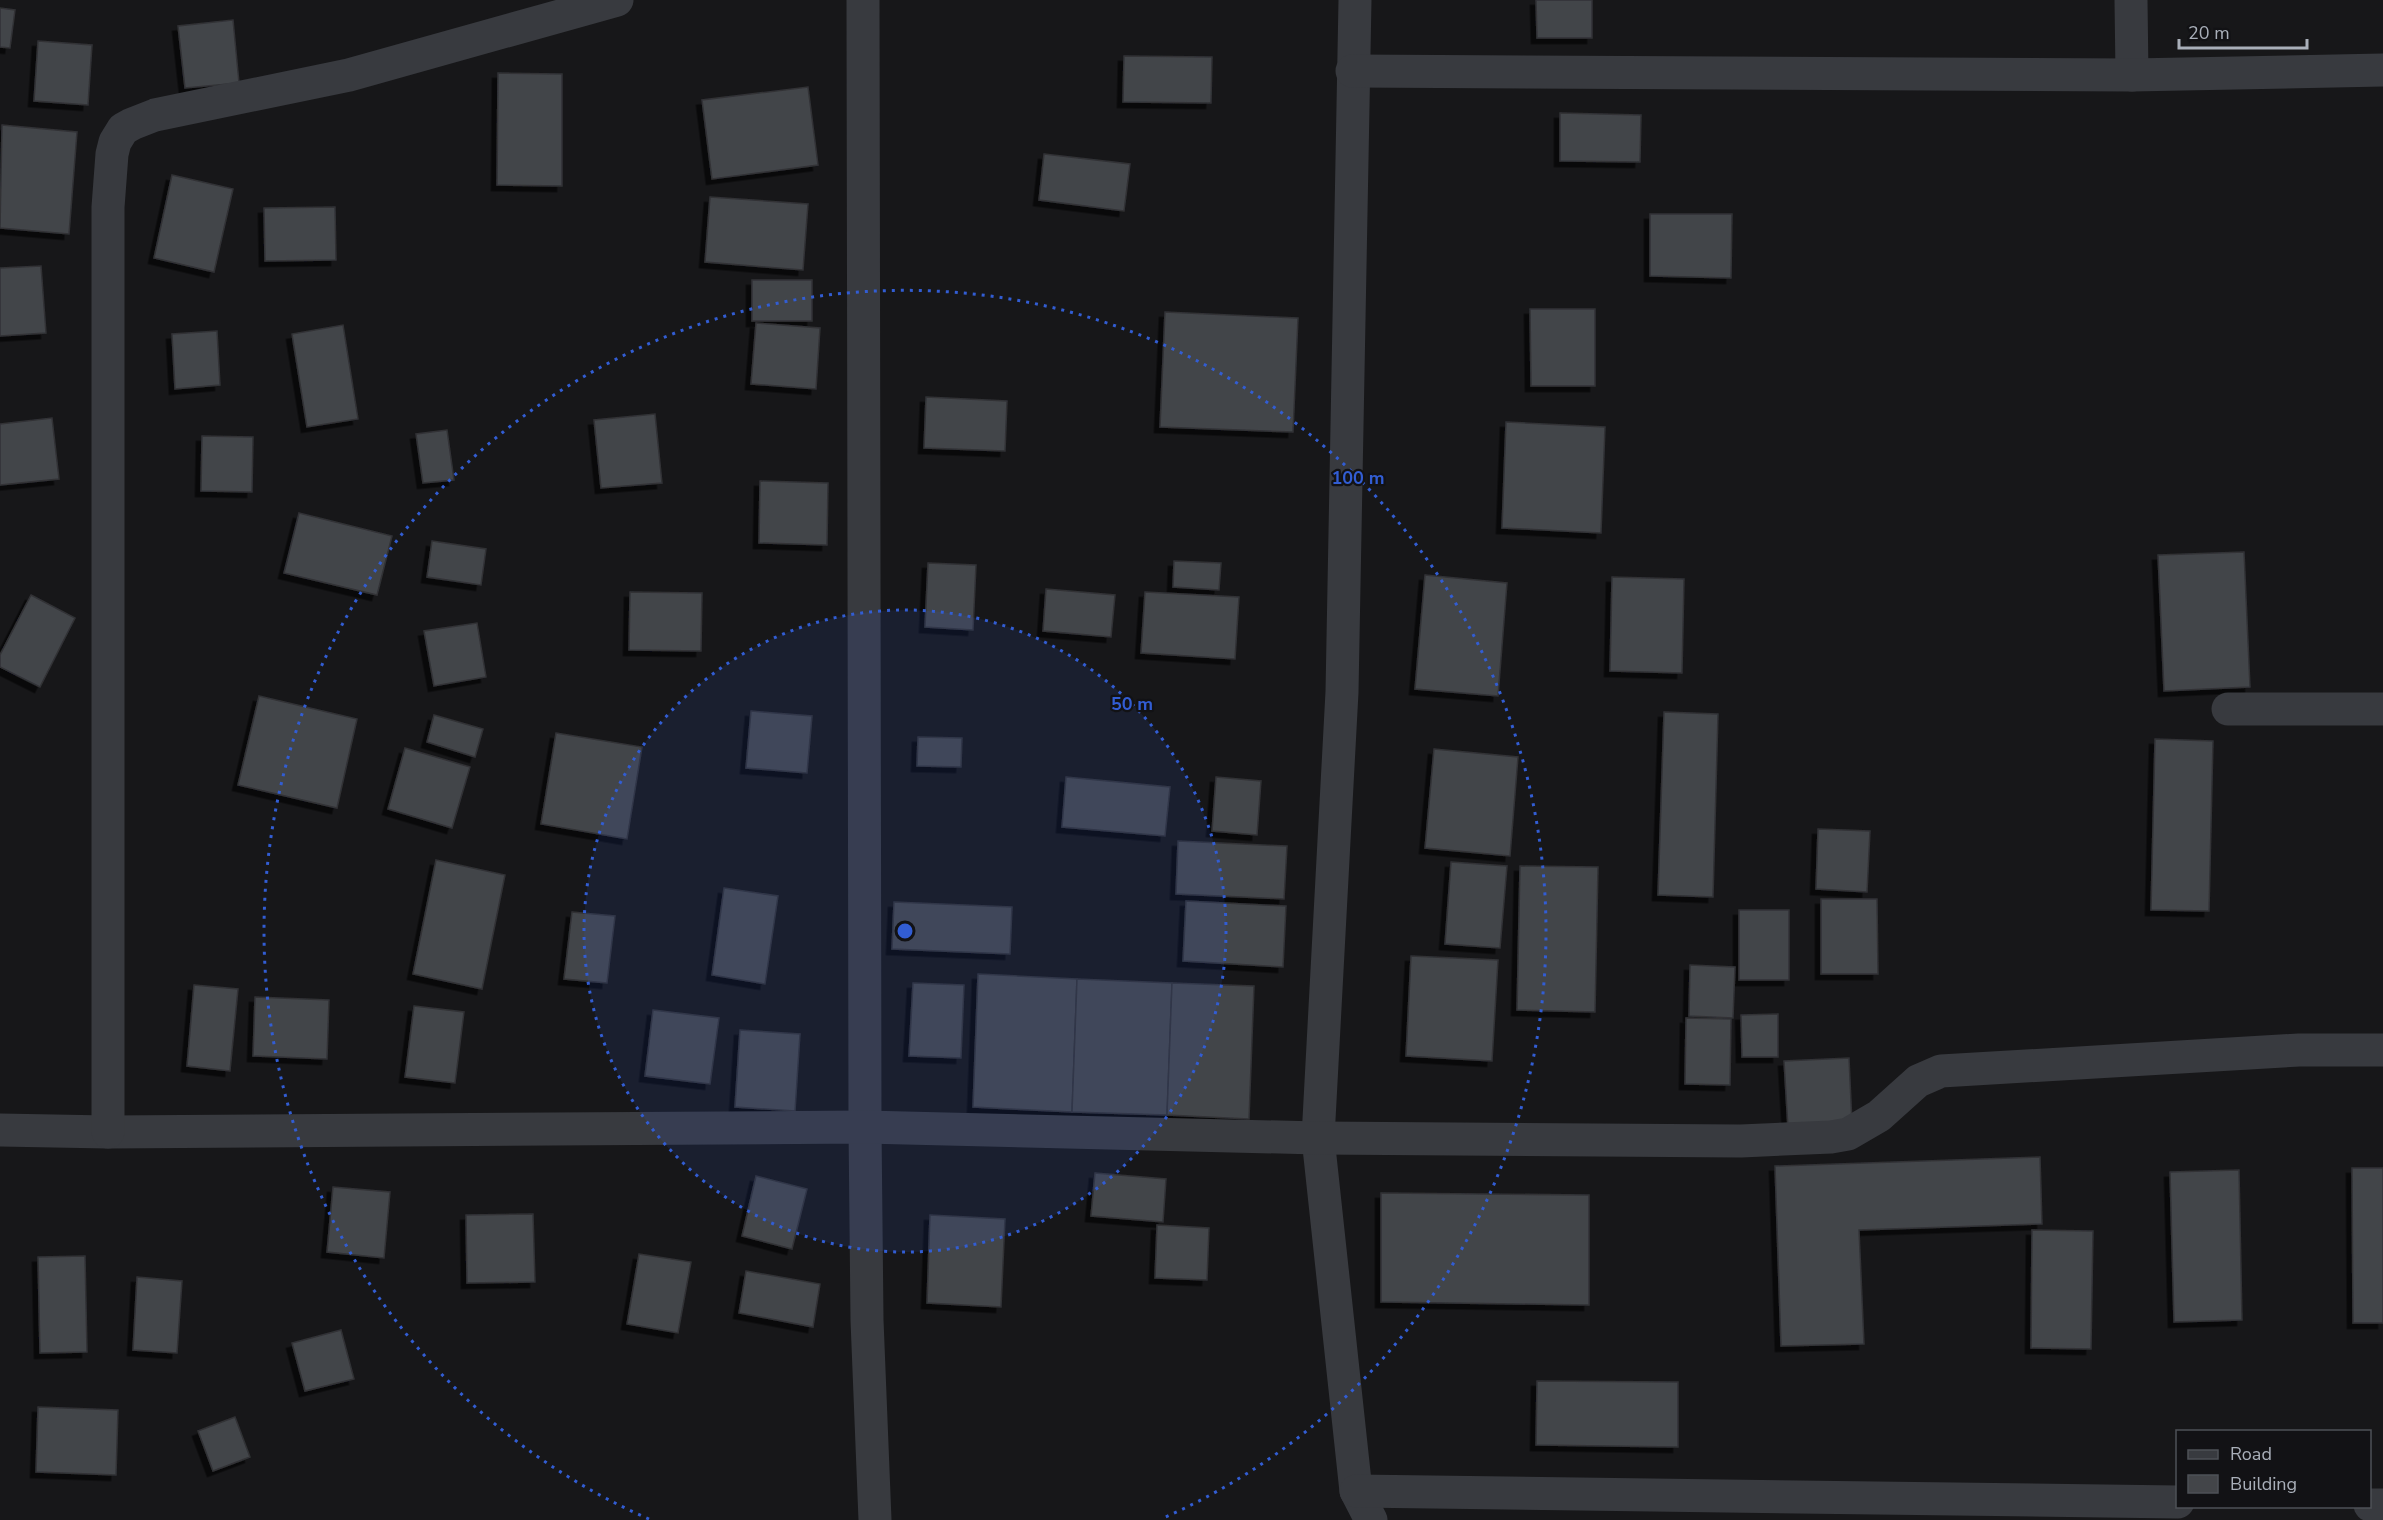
<svg xmlns="http://www.w3.org/2000/svg" width="2383" height="1520" font-family="'Nunito Sans',sans-serif">
<style>
.building{fill:#434549;stroke:#313236;stroke-width:1.5;filter:url(#shadow)}
.lines{fill:none;stroke-linecap:round;stroke-linejoin:round}
.minor{stroke:#383a3f;stroke-width:33}
.ring{fill:none;stroke:#325dd3;stroke-width:3;stroke-dasharray:3 6}
.centre{fill:#325dd3;stroke:#121215;stroke-width:3}
.ring-label{font-size:18px;text-anchor:middle;font-weight:bold;fill:#325dd3;stroke:#121215;stroke-width:4.5;stroke-linejoin:round;paint-order:stroke}
</style>
<defs>
<filter id="shadow"><feDropShadow dx="-5.5" dy="5.5" stdDeviation="0" flood-color="#0009"/></filter>
</defs>
<rect width="100%" height="100%" fill="#171719"/>
<g class="building">
<path d="M1536,0H1592V38H1537Z"/>
<path d="M0,8L15,10L10,48L0,47Z"/>
<path d="M233,20L239,83L185,88L178,26Z"/>
<path d="M38,41L92,45L88,105L34,101Z"/>
<path d="M1124,56L1212,57L1211,103L1123,102Z"/>
<path d="M498,73L562,74V186L497,185Z"/>
<path d="M808,87L818,165L712,179L702,100Z"/>
<path d="M1560,113L1641,115L1640,162L1560,161Z"/>
<path d="M2,125L77,132L69,234L0,228Z"/>
<path d="M1044,154L1130,164L1124,211L1039,200Z"/>
<path d="M172,175L233,189L214,272L154,258Z"/>
<path d="M710,197L808,204L803,270L705,262Z"/>
<path d="M335,207L336,260L265,261L264,208Z"/>
<path d="M1650,214H1732L1731,278L1650,276Z"/>
<path d="M41,266L46,333L0,336V268Z"/>
<rect x="752" y="280" width="60" height="41"/>
<path d="M1530,309H1595V386H1531Z"/>
<path d="M1165,312L1298,318L1293,432L1160,427Z"/>
<path d="M756,323L820,328L816,389L751,384Z"/>
<path d="M343,325L358,419L307,427L292,334Z"/>
<path d="M217,331L220,385L175,389L172,334Z"/>
<path d="M926,397L1007,401L1005,451L924,448Z"/>
<path d="M655,414L662,483L601,488L594,420Z"/>
<path d="M52,418L59,479L0,485V424Z"/>
<path d="M1506,422L1605,427L1601,533L1502,528Z"/>
<path d="M447,430L454,480L423,483L416,434Z"/>
<path d="M202,436L253,437L252,492L201,491Z"/>
<path d="M760,481L828,483L827,545L759,543Z"/>
<path d="M299,513L392,536L377,595L284,573Z"/>
<path d="M432,541L486,549L481,585L427,577Z"/>
<path d="M2244,552L2250,687L2164,691L2158,555Z"/>
<path d="M1174,561L1221,563L1219,590L1173,587Z"/>
<path d="M928,563L976,565L973,630L925,627Z"/>
<path d="M1425,575L1507,583L1498,696L1415,689Z"/>
<path d="M1612,577L1684,579L1682,673L1610,671Z"/>
<path d="M1046,589L1115,595L1111,637L1043,631Z"/>
<path d="M630,592L702,593L701,651L629,650Z"/>
<path d="M1145,592L1239,597L1235,659L1141,653Z"/>
<path d="M31,595L75,618L40,687L0,667V655Z"/>
<path d="M477,623L486,677L434,686L424,631Z"/>
<path d="M259,696L357,719L337,808L238,785Z"/>
<path d="M751,711L812,716L807,773L746,768Z"/>
<path d="M1664,712L1718,714L1713,897L1658,895Z"/>
<path d="M434,715L483,729L475,757L427,742Z"/>
<path d="M556,733L642,747L627,839L541,824Z"/>
<path d="M918,737L962,738L961,767L917,766Z"/>
<path d="M2155,739L2213,741L2209,911L2151,910Z"/>
<path d="M405,748L470,767L452,828L388,809Z"/>
<path d="M1434,749L1518,757L1510,856L1425,848Z"/>
<path d="M1066,777L1170,787L1165,836L1062,827Z"/>
<path d="M1216,777L1261,781L1257,835L1212,831Z"/>
<path d="M1818,829L1870,831L1867,892L1816,889Z"/>
<path d="M1178,841L1287,846L1284,899L1176,894Z"/>
<path d="M436,860L505,875L482,989L413,974Z"/>
<path d="M1451,862L1507,866L1500,948L1445,944Z"/>
<path d="M1520,866L1598,867L1595,1012L1517,1010Z"/>
<path d="M724,888L778,896L765,984L712,975Z"/>
<path d="M1821,899H1877L1878,974H1821Z"/>
<path d="M1186,901L1286,906L1283,967L1183,961Z"/>
<path d="M894,902L1012,907L1010,954L892,949Z"/>
<rect x="1739" y="910" width="50" height="70"/>
<path d="M572,912L615,916L607,983L564,979Z"/>
<path d="M1411,956L1498,960L1492,1061L1406,1056Z"/>
<path d="M1690,965L1735,967L1733,1018L1689,1016Z"/>
<path d="M978,974L1077,979L1072,1112L973,1107Z"/>
<path d="M1077,979L1172,983L1167,1115L1072,1112Z"/>
<path d="M913,983L964,985L961,1058L909,1056Z"/>
<path d="M1172,983L1254,986L1249,1119L1167,1115Z"/>
<path d="M194,985L238,989L230,1071L187,1066Z"/>
<path d="M255,997L329,1000L327,1059L253,1056Z"/>
<path d="M414,1006L464,1012L455,1083L405,1077Z"/>
<path d="M653,1010L719,1018L710,1084L645,1076Z"/>
<path d="M1778,1014V1057H1742L1741,1015Z"/>
<path d="M1686,1018L1731,1019L1730,1085L1685,1084Z"/>
<path d="M740,1030L800,1034L795,1111L735,1107Z"/>
<path d="M1849,1058L1852,1124L1788,1128L1784,1061Z"/>
<path d="M2040,1157L2042,1224L1859,1230L1864,1344L1781,1346L1775,1166Z"/>
<path d="M2352,1168H2383V1323H2353Z"/>
<path d="M2239,1170L2242,1320L2174,1322L2170,1172Z"/>
<path d="M1095,1173L1166,1179L1163,1222L1091,1216Z"/>
<path d="M756,1176L807,1189L792,1249L742,1236Z"/>
<path d="M333,1187L390,1192L384,1258L327,1252Z"/>
<path d="M1381,1193L1589,1195V1305L1381,1302Z"/>
<path d="M533,1214L535,1282L467,1283L466,1215Z"/>
<path d="M930,1215L1005,1219L1001,1307L927,1303Z"/>
<path d="M1157,1225L1209,1228L1207,1280L1155,1278Z"/>
<path d="M2032,1230L2093,1231L2091,1349L2031,1348Z"/>
<path d="M639,1254L691,1262L678,1333L627,1324Z"/>
<path d="M85,1256L87,1352L40,1353L38,1257Z"/>
<path d="M746,1271L820,1284L813,1327L739,1313Z"/>
<path d="M137,1277L182,1281L177,1353L133,1350Z"/>
<path d="M341,1330L354,1379L305,1391L292,1343Z"/>
<path d="M1537,1381L1678,1382V1447L1536,1445Z"/>
<path d="M38,1407L118,1410L116,1475L36,1472Z"/>
<path d="M235,1417L250,1457L213,1471L198,1431Z"/>
</g>
<g class="lines">
<g class="minor">
<path d="M863,0L865,1127L867,1320L875,1520"/>
<path d="M1355,0L1342,692L1318,1138L1356,1491L1371,1520"/>
<path d="M2131,0L2132,75"/>
<path d="M1352,71L2132,75L2383,70"/>
<path d="M2228,709H2383"/>
<path d="M0,1130L108,1132L865,1127L1318,1138L1741,1141L1831,1137L1848,1134L1879,1116L1918,1081L1941,1071L2299,1050H2383"/>
<path d="M108,1132V207L112,154L115,142L123,129L132,124L155,115L349,75L617,0"/>
<path d="M1356,1491L2178,1502"/>
<path d="M2370,1505H2383"/>
</g>
</g>
<circle cx="905" cy="931" r="321" fill="#325dd3" fill-opacity=".12"/>
<g class="ring">
<circle cx="905" cy="931" r="321"/>
<path d="M649 1519A641 641 0 1 1 1161 1519"/>
</g>
<circle cx="905" cy="931" r="9" class="centre"/>
<g class="ring-label">
<text x="1358" y="484">100 m</text>
<text x="1132" y="710">50 m</text>
</g>
<rect x="2176" y="1430" width="195" height="78" fill="#121215" stroke="#4e5157" stroke-width="1.5"/>
<rect x="2188" y="1450" width="30" height="9" fill="#383a3f" stroke="#4e5157" stroke-width="1.5"/>
<text x="2230" y="1460" font-size="18" fill="#a9afb9">Road</text>
<rect x="2188" y="1475" width="30" height="18" fill="#434549" stroke="#4e5157" stroke-width="1.5"/>
<text x="2230" y="1490" font-size="18" fill="#a9afb9">Building</text>
<path d="M2179 39v9h128v-9" fill="none" stroke="#a9afb9" stroke-width="3"/>
<text x="2188" y="39" font-size="18" fill="#a9afb9" stroke="#121215" stroke-width="4.5" paint-order="stroke">20 m</text>
</svg>
